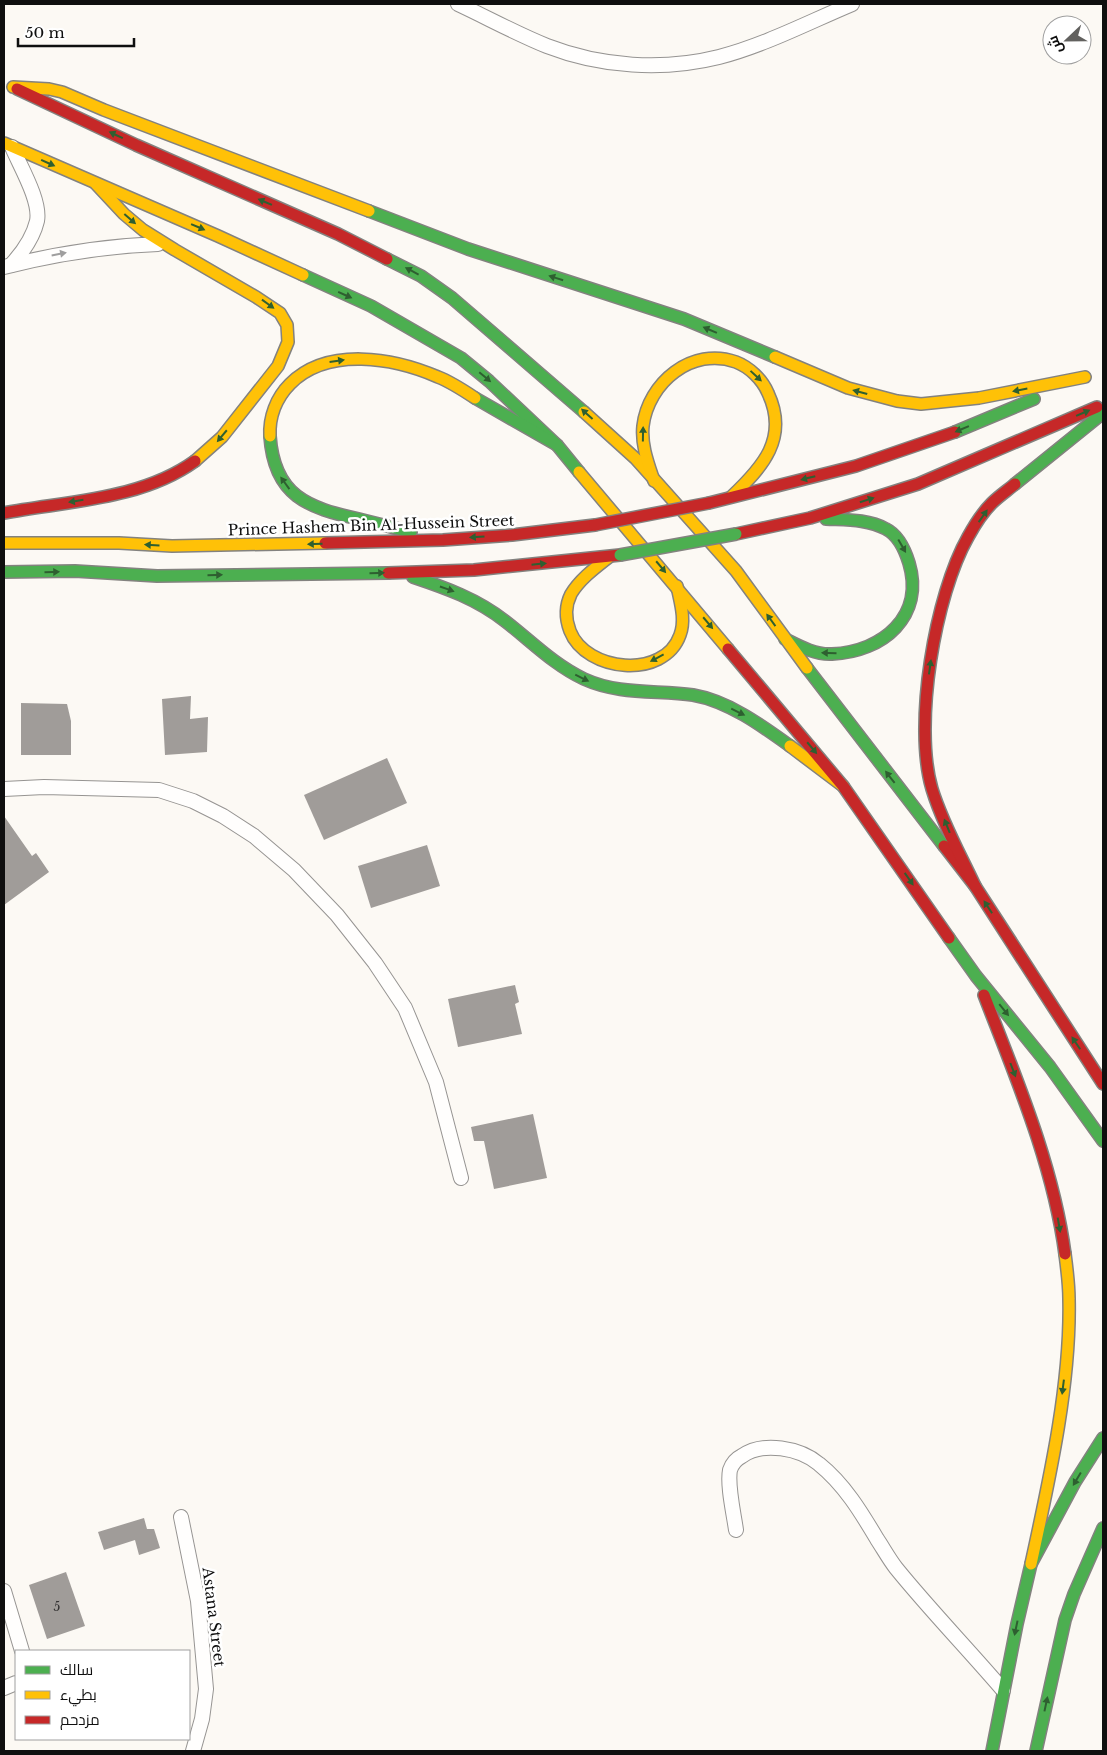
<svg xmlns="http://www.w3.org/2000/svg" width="1107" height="1755" font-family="'Libre Baskerville',Cairo,serif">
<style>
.building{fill:#a09c99}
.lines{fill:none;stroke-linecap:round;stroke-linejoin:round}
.street-casing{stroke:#969492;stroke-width:16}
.fast-casing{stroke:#83827f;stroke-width:14}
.slow-casing{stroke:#83827f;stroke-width:14}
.jam-casing{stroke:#83827f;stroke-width:14}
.street{stroke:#fffefd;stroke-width:14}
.fast{stroke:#4caf50;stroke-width:11}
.slow{stroke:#ffc107;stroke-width:11}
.jam{stroke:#c62828;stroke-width:11}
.fast-bridge-casing{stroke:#83827f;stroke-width:14;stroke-linecap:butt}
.jam-bridge-casing{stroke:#83827f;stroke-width:14;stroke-linecap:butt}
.fast-bridge{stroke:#4caf50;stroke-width:11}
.jam-bridge{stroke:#c62828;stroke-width:11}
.oneway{fill:#2e5f30}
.oneway2{fill:#9f9e9e}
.labels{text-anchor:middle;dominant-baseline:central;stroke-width:5;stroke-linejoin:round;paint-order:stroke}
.number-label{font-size:12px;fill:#333232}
.street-label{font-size:15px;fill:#0f0f0f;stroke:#fff}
</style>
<rect width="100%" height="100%" fill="#fcf9f4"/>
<g class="building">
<path d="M191,696L190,719L208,717L207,752L165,755L162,699Z"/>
<path d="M21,703L67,704L71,721V755H21Z"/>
<path d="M387,758L407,803L324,840L304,795Z"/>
<path d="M4,816L32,856L36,853L49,872L4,905Z"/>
<path d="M427,845L440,886L371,908L358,866Z"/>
<path d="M515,985L519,1002L515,1004L522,1034L458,1047L448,999Z"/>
<path d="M533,1114L547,1178L494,1189L484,1141H474L471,1127Z"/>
<path d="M144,1518L147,1529H154L160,1548L139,1555L135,1540L104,1550L98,1532Z"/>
<path d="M66,1572L85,1626L47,1639L29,1585Z"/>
</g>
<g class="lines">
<g class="street-casing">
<g id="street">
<path d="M458,4C488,18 517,34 547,46C601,67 663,71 719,57C765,45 809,22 852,4"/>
<path d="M11,265C22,253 33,238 37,221C41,201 20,166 12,147"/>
<path d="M4,267C55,254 106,246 158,244"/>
<path d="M4,789L44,787L159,790L193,801L223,816L254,836L294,870L337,915L375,963L405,1008L436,1082L461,1178"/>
<path d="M181,1517L198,1601L206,1689L202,1719L193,1751"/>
<path d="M736,1530C734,1515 727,1485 730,1470C732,1464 736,1459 742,1456C763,1441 800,1448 819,1464C844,1484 861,1512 877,1539C883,1548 889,1559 896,1568C930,1610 968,1649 1003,1690"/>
<path d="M4,1591L22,1651"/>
<path d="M4,1688L16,1683"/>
</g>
</g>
<g class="fast-casing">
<g id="fast">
<path d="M369,211L468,249L684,319L775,357"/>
<path d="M387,259L421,276L452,298L584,412"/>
<path d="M303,275L371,306L461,358L489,381L557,445L579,472"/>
<path d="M475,398L557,445"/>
<path d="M955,432L1034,399"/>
<path d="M270,436C274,496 308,508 359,519C376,523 394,528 411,532"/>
<path d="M1015,484L1103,413"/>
<path d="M4,572L75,571L157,576L388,573"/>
<path d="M413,577C446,588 477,599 505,621C531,641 554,665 584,679C619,695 656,690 693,695C728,701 761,725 790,746"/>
<path d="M785,639C799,646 815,655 832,654C883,652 925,616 909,563C905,550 898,535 886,529C868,519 846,520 826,519"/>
<path d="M807,668L944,846"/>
<path d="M949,938L976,976L1050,1067L1103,1141"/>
<path d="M992,1751L1017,1624L1031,1564L1075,1482L1103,1438"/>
<path d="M1036,1751L1065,1620L1074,1594L1103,1528"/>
</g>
</g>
<g class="slow-casing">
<g id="slow">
<path d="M13,87L49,89L62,92L104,110L369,211"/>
<path d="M4,143L218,236L303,275"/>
<path d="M96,184L124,214L143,230L175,250L256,297L280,313L287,325L288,342L278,366L222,437L195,461"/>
<path d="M775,357L848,388L897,401L921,404L979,398L1085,377"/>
<path d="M584,412L636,459L736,571L807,668"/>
<path d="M270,436C269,417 276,398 290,384C328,346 394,358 438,377C451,382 463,390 475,398"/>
<path d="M579,472L728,649"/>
<path d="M654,481C648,463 641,445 643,426C648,383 692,346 736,362C749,367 762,379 768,393C789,438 763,467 731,497"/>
<path d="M4,543H119L172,546L325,543"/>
<path d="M609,557C595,568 580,579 571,594C565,606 565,618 570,631C586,672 664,680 680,635C686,619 680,602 677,586"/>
<path d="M790,746L843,786"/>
<path d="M1031,1564C1049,1481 1071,1384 1069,1299C1069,1284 1067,1269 1065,1254"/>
</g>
</g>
<g class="jam-casing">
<g id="jam">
<path d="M17,89L136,145L338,234L387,259"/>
<path d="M709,503L856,466L955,432"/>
<path d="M4,513C67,501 141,500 195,461"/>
<path d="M736,534L810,518L918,484L1097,407"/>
<path d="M325,543L443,540L512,535L595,525"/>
<path d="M388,573L474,570L620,555"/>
<path d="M728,649L843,786L949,938"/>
<path d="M944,846L975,886L1103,1084"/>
<path d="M975,886C960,854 942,822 932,789C913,725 935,595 968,537C974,526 983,512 992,503C999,496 1008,490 1015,484"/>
<path d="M984,995C1016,1078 1053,1164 1065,1254"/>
</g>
</g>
<use href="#street" class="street"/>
<use href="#fast" class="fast"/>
<use href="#slow" class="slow"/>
<use href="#jam" class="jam"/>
<g class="fast-bridge-casing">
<path id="fast-bridge" d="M620,555L736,534"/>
</g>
<g class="jam-bridge-casing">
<path id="jam-bridge" d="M595,525L709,503"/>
</g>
<use href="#fast-bridge" class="fast-bridge"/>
<use href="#jam-bridge" class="jam-bridge"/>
</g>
<defs><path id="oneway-solid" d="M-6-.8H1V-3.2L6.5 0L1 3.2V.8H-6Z" transform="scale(1.25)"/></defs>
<g class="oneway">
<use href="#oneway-solid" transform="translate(116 135) rotate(-155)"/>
<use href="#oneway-solid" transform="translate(48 163) rotate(24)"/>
<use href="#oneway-solid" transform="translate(265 202) rotate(-157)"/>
<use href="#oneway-solid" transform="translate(130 219) rotate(41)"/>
<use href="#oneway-solid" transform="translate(198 227) rotate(23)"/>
<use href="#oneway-solid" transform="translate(412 271) rotate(-152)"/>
<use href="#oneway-solid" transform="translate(556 278) rotate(-162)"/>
<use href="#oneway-solid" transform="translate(345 295) rotate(24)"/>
<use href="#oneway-solid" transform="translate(268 304) rotate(36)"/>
<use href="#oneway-solid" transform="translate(710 330) rotate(-157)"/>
<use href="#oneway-solid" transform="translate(337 361) rotate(-8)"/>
<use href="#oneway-solid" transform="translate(756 376) rotate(43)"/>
<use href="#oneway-solid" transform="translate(485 377) rotate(40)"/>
<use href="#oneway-solid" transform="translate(1020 390) rotate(169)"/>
<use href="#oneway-solid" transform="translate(860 392) rotate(-165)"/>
<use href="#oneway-solid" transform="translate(1083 413) rotate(-23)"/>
<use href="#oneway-solid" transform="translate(587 414) rotate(-138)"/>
<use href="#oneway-solid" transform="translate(962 429) rotate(157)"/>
<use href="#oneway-solid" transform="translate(643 434) rotate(-89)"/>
<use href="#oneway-solid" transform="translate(222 436) rotate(130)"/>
<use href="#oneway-solid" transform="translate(808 478) rotate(166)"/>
<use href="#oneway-solid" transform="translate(285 483) rotate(-126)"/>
<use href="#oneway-solid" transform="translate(867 500) rotate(-18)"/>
<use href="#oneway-solid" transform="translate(76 501) rotate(171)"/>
<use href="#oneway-solid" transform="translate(983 516) rotate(-55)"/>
<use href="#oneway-solid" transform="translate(477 537) rotate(176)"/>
<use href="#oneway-solid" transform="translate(315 544) rotate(178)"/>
<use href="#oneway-solid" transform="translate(152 545) rotate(-177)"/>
<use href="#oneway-solid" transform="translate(902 546) rotate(60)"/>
<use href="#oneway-solid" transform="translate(539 564) rotate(-6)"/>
<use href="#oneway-solid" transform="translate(661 567) rotate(50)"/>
<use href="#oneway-solid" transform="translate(52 572) rotate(-1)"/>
<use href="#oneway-solid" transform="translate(377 573) rotate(-2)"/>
<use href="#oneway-solid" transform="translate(215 575) rotate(-1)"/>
<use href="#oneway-solid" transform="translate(447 589) rotate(19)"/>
<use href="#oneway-solid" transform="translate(771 620) rotate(-126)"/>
<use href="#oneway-solid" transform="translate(708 623) rotate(50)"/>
<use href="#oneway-solid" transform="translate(829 653) rotate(-179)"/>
<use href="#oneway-solid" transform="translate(657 658) rotate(152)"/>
<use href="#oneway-solid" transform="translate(930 667) rotate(-82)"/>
<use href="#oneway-solid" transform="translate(582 678) rotate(26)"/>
<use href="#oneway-solid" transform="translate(738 712) rotate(26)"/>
<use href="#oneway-solid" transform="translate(812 748) rotate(50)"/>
<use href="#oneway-solid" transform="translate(890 777) rotate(-128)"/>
<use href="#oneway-solid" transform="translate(947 826) rotate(-112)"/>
<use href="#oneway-solid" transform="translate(909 879) rotate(55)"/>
<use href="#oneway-solid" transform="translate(988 907) rotate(-123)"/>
<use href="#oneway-solid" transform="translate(1004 1010) rotate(51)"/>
<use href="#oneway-solid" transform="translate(1076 1043) rotate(-124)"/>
<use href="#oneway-solid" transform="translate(1013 1070) rotate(69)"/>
<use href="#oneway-solid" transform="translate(1059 1225) rotate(80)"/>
<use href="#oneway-solid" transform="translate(1063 1387) rotate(97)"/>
<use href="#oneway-solid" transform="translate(1077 1479) rotate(121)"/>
<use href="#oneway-solid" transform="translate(1016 1628) rotate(102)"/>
<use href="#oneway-solid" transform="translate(1046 1704) rotate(-78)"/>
</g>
<use class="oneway2" href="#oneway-solid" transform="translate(59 254) rotate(-11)"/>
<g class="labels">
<g class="number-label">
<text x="57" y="1606">5</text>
</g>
<g class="street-label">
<text transform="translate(371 525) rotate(-2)">Prince Hashem Bin Al-Hussein Street</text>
<text transform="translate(214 1617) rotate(83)">Astana Street</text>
</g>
</g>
<rect width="1107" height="1755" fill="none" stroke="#0f0f0f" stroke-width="10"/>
<rect x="15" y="1650" width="175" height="90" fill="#ffffff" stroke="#9f9f9f"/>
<rect x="25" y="1666" width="25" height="8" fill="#4caf50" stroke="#9f9f9f"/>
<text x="60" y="1675" font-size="15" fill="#0f0f0f">سالك</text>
<rect x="25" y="1691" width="25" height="8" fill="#ffc107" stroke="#9f9f9f"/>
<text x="60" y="1700" font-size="15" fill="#0f0f0f">بطيء</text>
<rect x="25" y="1716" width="25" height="8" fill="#c62828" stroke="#9f9f9f"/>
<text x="60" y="1725" font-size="15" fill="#0f0f0f">مزدحم</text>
<g transform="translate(1067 40) rotate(248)"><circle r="24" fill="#ffffff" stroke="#9f9f9f"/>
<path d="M0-4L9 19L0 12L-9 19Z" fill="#62615f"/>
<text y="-8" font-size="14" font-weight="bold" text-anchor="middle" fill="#0f0f0f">ش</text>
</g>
<path d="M18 38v8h116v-8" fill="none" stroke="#0f0f0f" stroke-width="2.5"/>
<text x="25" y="38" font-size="15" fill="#0f0f0f" stroke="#ffffff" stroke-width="4" paint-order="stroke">50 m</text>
</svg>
